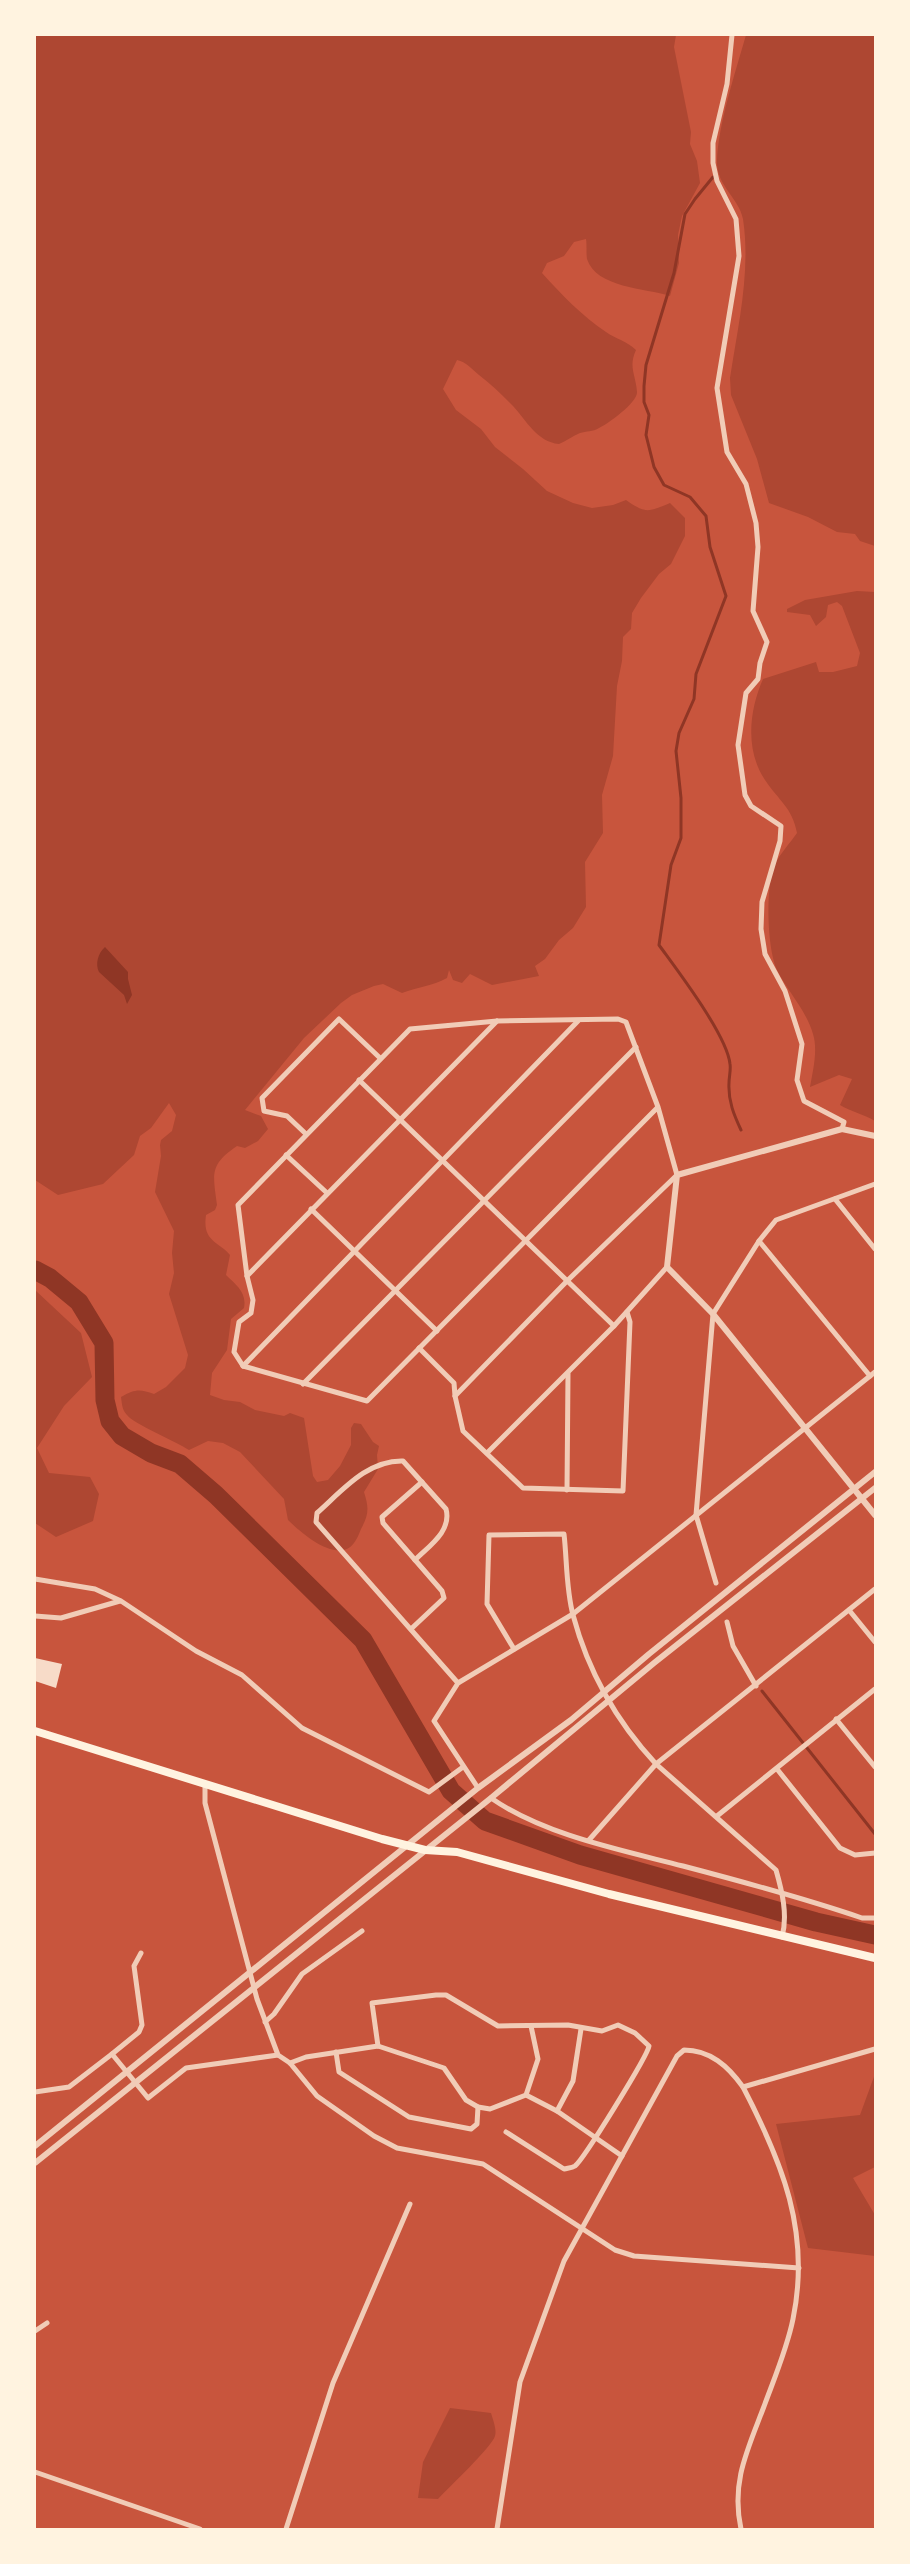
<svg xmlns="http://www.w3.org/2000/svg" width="910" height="2564" font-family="'Source Sans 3',sans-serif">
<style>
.green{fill:#ae4732}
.water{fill:#8f3625}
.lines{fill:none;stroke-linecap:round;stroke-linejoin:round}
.stream{stroke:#8f3625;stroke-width:3}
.river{stroke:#8f3625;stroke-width:19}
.building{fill:#f7dbc8}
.minor{stroke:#f1ccb7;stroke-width:5}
.tertiary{stroke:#f1ccb7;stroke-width:6}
.secondary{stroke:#fff3e0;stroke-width:8}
</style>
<rect width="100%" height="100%" fill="#c8553d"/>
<g class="green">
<path d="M35,35H676L674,47L691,132L690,144L697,161L700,183L682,216L678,235L679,263L670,296C646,288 596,288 587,259C586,253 587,245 586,239L574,242L564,256L547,263L542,273C561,294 582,316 606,332C616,339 627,341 636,350C628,367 636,375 637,392C638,402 608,424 599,428C593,432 586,431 580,433C573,436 566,441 559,444C537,442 526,420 513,406C502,395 491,384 479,375C472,369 466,362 457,360L443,389L456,410L481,429L495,447L523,469L547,491L573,503L592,508L613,505L626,500C646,514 648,512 670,503L685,518V536L671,564L659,574L641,598L632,613L631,629L623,637L622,661L617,686L613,756L602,795L603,833L585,862L586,907L573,928L559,940L545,959L535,966L539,976L492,985L470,974L462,983L453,980L449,970L447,978C432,986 418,987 402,993L383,984L374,986L352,995L341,1003L304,1038L245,1110L261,1116L268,1129L258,1141L245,1148L237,1146C209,1165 213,1174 217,1205L215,1210L206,1215C202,1242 219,1241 230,1255L226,1275C236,1285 247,1292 244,1308L231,1319L227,1350L212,1373L210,1395L224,1400L240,1402L255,1410L284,1416L290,1413L304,1418L313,1476L317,1482L328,1480L340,1466L351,1445V1428L354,1423L361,1424L373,1442L379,1446L377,1455L378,1469L364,1492C369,1508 369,1514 361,1529C359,1534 357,1539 354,1543C338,1565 301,1533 288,1520L284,1499L240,1452L223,1443L208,1441L189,1450C177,1442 132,1423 127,1415C122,1410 122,1404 121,1397C135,1389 140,1389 154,1394L166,1387L185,1368L188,1355L169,1294L174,1273L172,1253L174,1231L155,1192L161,1156L160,1145L161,1140L172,1131L176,1115L169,1103L151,1128L140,1136L134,1155L103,1184L58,1195L35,1180Z"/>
<path d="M746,35H875V546L860,541L855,534L837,532L808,517L769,503L757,459L731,395L730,378C738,326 751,271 743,219C739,198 716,185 717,161C718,125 736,70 746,35Z"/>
<path d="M857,591L875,592V1121C863,1114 852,1112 840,1105L852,1079L839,1075L810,1087C813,1070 818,1050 813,1034C806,1010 788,992 777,970C767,949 765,886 775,864C780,854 790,843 797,833C792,807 779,801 765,780C745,750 749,711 763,679L816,662L819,672H833L857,666L860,653L842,606L837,602L828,605L826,617L816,626L810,615L787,612V609L805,600Z"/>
<path d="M35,1290L81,1333L92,1377L64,1406L37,1448L49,1473L90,1477L99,1494L93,1521L56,1537L35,1523Z"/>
<path d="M875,2074V2167L853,2178L875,2215V2256L808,2248L776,2124L860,2115Z"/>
<path d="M450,2408L491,2413C493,2420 497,2430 495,2436C492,2447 449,2487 438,2499L418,2498L423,2462Z"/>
</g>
<path class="water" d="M105,947L128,972V979L132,995L127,1004L124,995L99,972C95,964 98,953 105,947Z"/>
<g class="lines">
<g class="stream">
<path d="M713,177L695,199L685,214L674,273L646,365L644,386V402L649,415L646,435L654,467L664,485L690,497L706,516L710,547L726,596L696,674L694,699L679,733L676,751L681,798V838L671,865L659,945C677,970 727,1035 730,1064C731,1070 729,1077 729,1083C728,1101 734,1115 741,1130"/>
<path d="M762,1691L875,1834"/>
</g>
<path class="river" d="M35,1270L50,1278L79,1302L104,1343L105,1400L110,1421L122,1436L151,1453L180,1464L216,1495L363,1640L451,1791L485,1821L580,1855L816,1922L875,1935"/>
</g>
<path class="building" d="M35,1658L62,1664L56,1688L35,1681Z"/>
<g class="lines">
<g class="minor">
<path d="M732,35L727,84L713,143V163L717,181L736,219L739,256L717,388L727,452L746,484L756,523L758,547L753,611L767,642L760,663L758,679L746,693L738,745L745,795L751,806L781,826L780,841L762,902L761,929L765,954L785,991L802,1044L797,1080L804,1101L844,1122L842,1129"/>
<path d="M359,1080L614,1326"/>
<path d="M306,1134L287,1116L264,1111L262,1098L339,1019L380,1058"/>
<path d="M286,1155L327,1193"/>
<path d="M835,1199L875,1249"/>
<path d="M311,1209L437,1331"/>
<path d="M759,1241L870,1376"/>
<path d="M247,1276L497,1021"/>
<path d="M419,1348L454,1383L455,1396L463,1431L523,1488L623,1491L630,1322L627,1312"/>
<path d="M243,1366L578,1021"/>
<path d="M303,1384L636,1047"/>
<path d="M455,1396L567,1281L677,1175L658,1107L626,1022L618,1019L497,1021L410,1029L238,1205L247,1276L253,1300L251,1313L239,1322L234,1352L243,1366L367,1401L658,1107"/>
<path d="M487,1453L614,1326L667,1267"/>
<path d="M567,1490L568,1374"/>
<path d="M415,1560C429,1546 452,1531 446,1509L403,1461C367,1460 342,1491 317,1513L316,1522L458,1683"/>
<path d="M35,1579L95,1589L121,1601L196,1651L242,1675L302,1728L429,1792L463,1767"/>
<path d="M716,1583L696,1515L713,1314L759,1241L776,1220L875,1184"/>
<path d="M849,1610L875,1642"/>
<path d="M35,1616L61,1618L120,1601"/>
<path d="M727,1622L733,1646L756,1686"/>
<path d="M411,1629L444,1598L442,1591L383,1523L382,1517L422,1482"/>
<path d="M514,1649L487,1604L489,1535L564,1534C567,1560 566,1589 573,1615C588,1671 616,1721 656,1764L776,1870C782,1891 788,1915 782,1937"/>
<path d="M836,1719L875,1767"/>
<path d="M777,1769L840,1848L855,1855L875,1853"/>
<path d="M205,1784V1803L257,1999L278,2055L290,2063L317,2096L374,2136L397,2148L483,2164L615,2250L634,2256L799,2268"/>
<path d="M478,1788L434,1721L458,1683L573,1614L875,1372"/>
<path d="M491,1798C544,1835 621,1850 683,1866C744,1882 803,1898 862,1918H875"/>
<path d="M717,1816L875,1689"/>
<path d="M589,1840L656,1764L875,1589"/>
<path d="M265,2022L274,2014L302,1974L362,1931"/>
<path d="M378,2046L372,2003L436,1995H446L498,2026L568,2025L602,2031L618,2025L635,2033L649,2046C648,2055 584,2159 575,2166C572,2168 568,2168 564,2169L506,2132"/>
<path d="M336,2052L339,2072L409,2117L471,2129L477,2124L478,2107"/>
<path d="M112,2054L139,2032L142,2025L134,1966L141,1953"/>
<path d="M290,2063L306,2057L378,2046L444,2068L466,2100L478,2107L490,2109L526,2095L557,2111L622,2156"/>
<path d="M35,2092L69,2087L112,2054L148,2098L186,2068L278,2055"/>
<path d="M526,2095L538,2059L531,2026"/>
<path d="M557,2111L573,2081L581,2029"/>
<path d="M35,2331L47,2323"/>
<path d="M35,2472L200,2529"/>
<path d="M286,2529L333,2383L410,2204"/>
<path d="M497,2529L520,2382L564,2261L677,2056L684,2050C710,2050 728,2066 743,2087L875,2049"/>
<path d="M741,2529C731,2483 747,2451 763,2409C774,2379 787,2349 793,2319C811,2232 782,2162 743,2087"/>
</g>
<g class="tertiary">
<path d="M875,1136L842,1129L677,1175L667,1267L713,1314L875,1515"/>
<path d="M35,2146L478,1788L571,1720L649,1654L875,1472"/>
<path d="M35,2163L491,1798L654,1663L875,1488"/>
</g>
<path class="secondary" d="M35,1731L382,1839L425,1850L457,1852L609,1894L875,1958"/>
</g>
<rect width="910" height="2564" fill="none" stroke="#fff3e0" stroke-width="72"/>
</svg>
